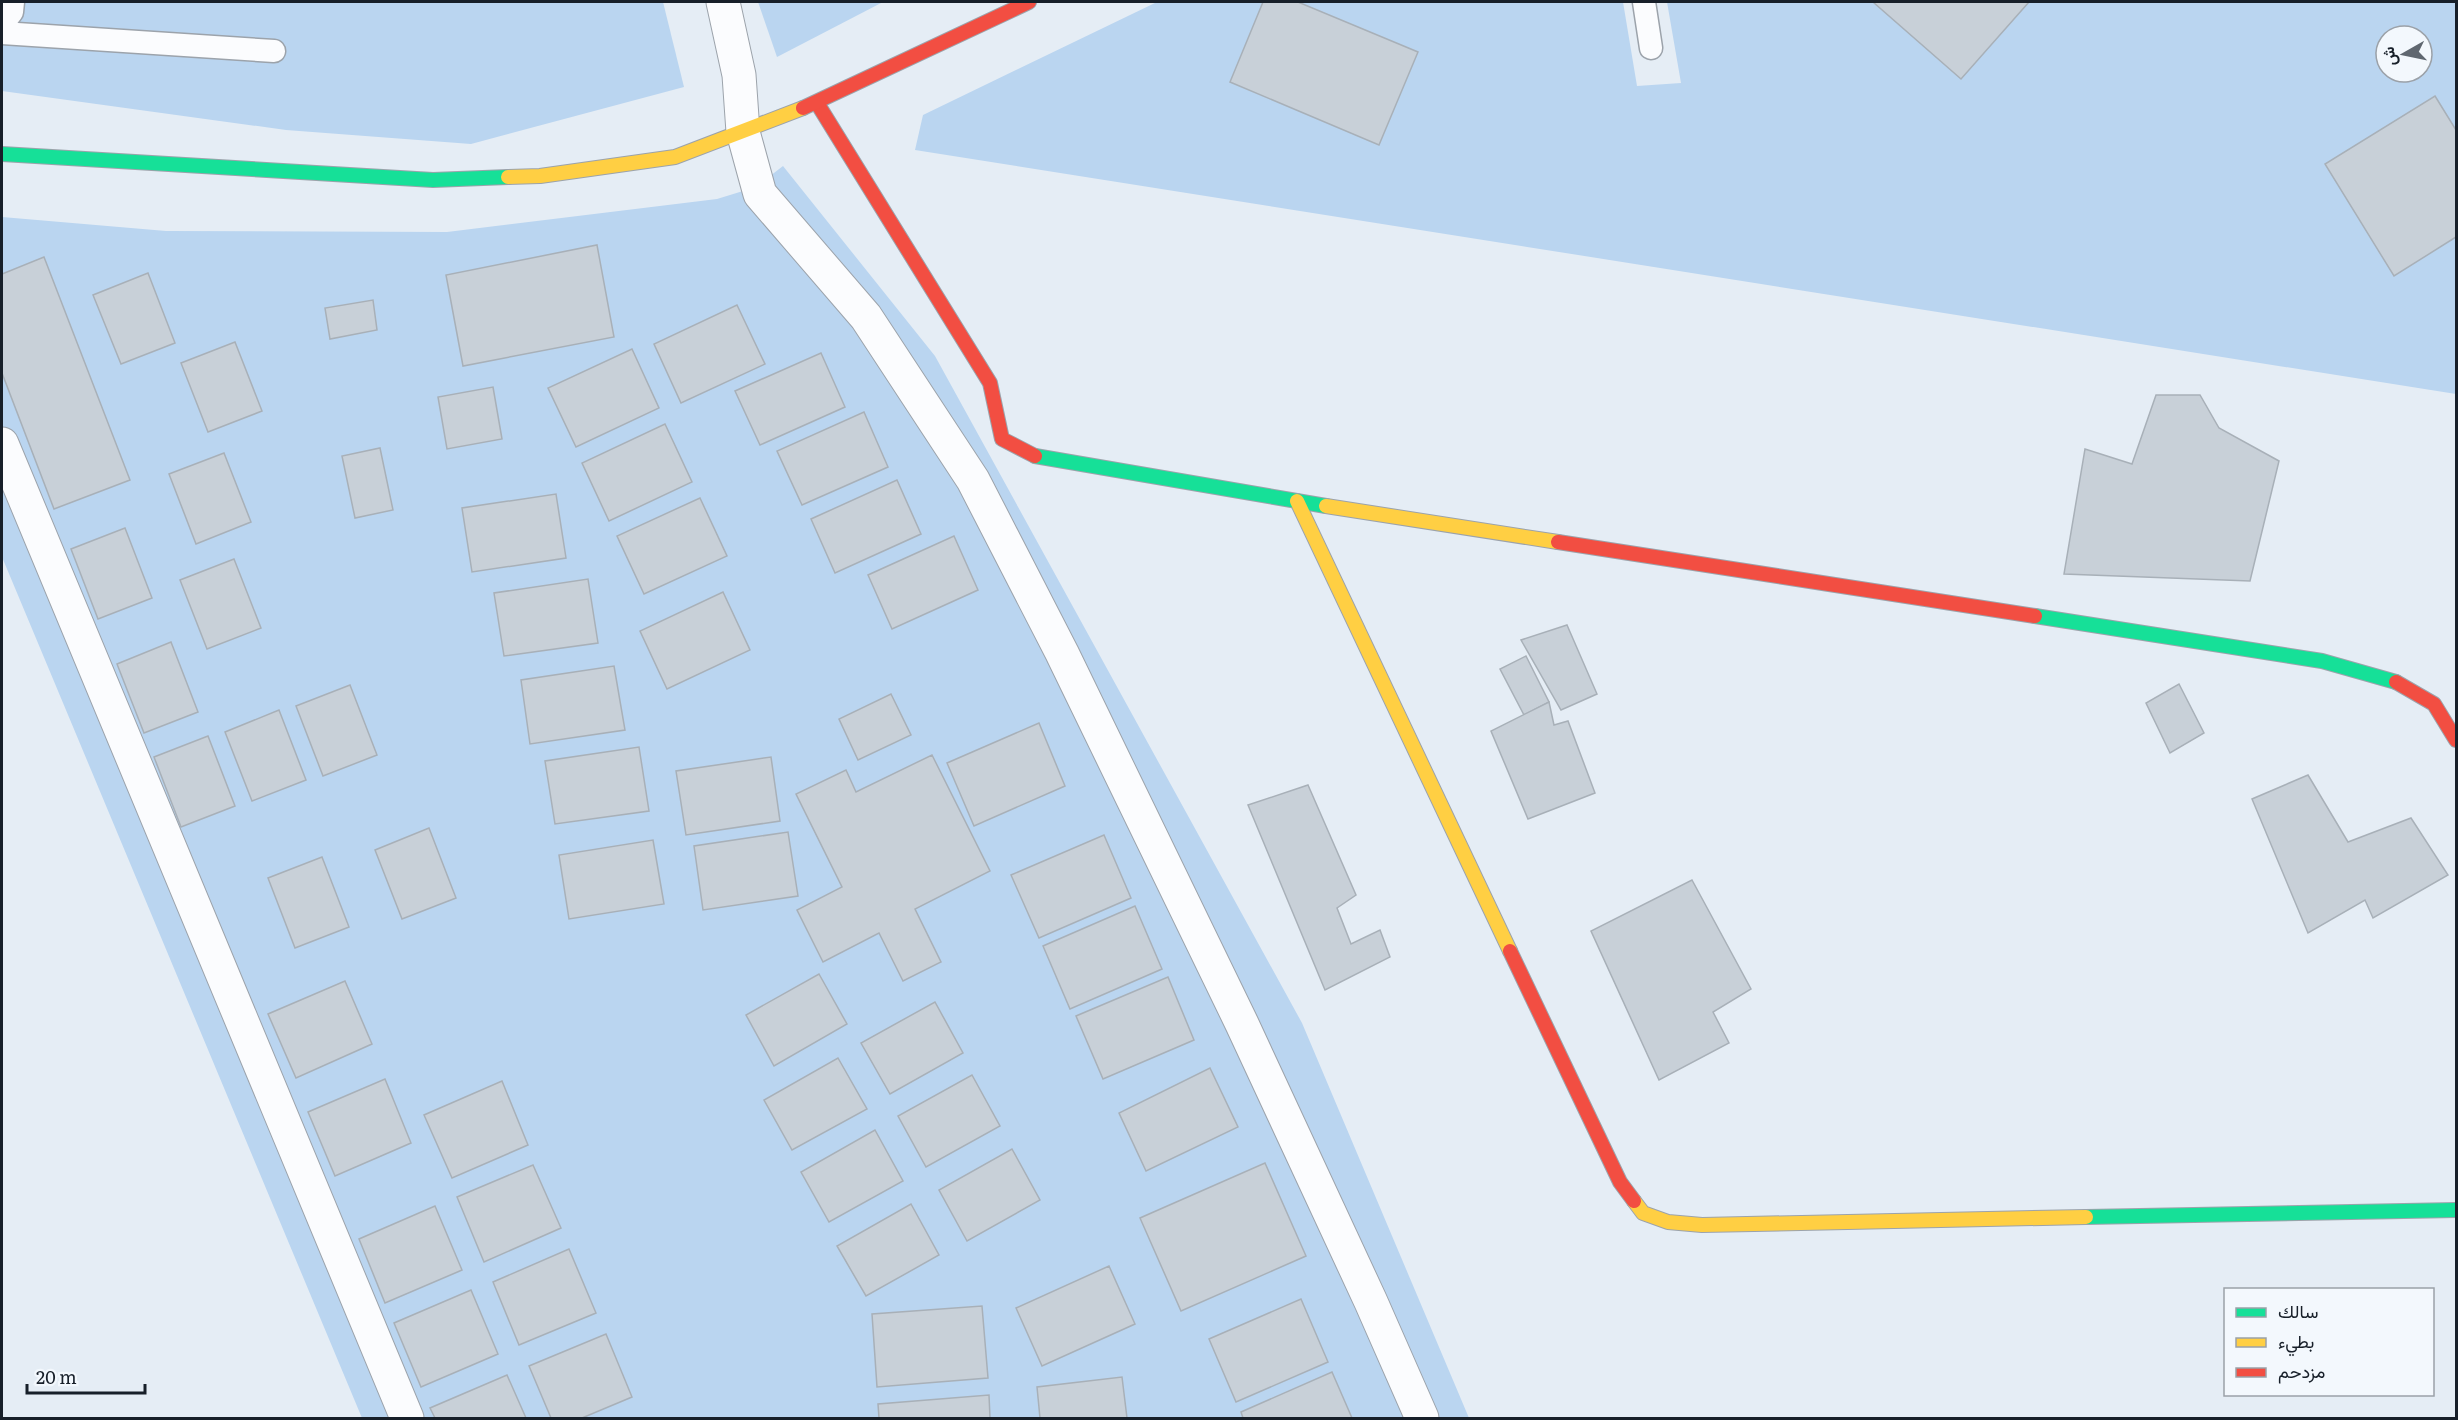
<svg xmlns="http://www.w3.org/2000/svg" width="2458" height="1420" font-family="Literata,Vazirmatn,serif">
<style>
.green{fill:#bad5f0;fill-rule:evenodd}
.building{fill:#c8d0d8;stroke:#a8b0b8;stroke-width:1.5}
.lines{fill:none;stroke-linecap:round;stroke-linejoin:round}
.lane-casing{stroke:#9ca3ab;stroke-width:25}
.street-casing{stroke:#9ca3ab;stroke-width:35}
.fast-casing{stroke:#9ca3ab;stroke-width:16}
.slow-casing{stroke:#9ca3ab;stroke-width:16}
.jam-casing{stroke:#9ca3ab;stroke-width:16}
.lane{stroke:#fbfcfe;stroke-width:22}
.street{stroke:#fbfcfe;stroke-width:33}
.fast{stroke:#16e098;stroke-width:14}
.slow{stroke:#ffcf43;stroke-width:14}
.jam{stroke:#f24e42;stroke-width:14}
</style>
<rect width="100%" height="100%" fill="#e5edf5"/>
<g class="green">
<path d="M2,2H663L684,87L471,144L286,130L2,91Z"/>
<path d="M758,2H883L777,57Z"/>
<path d="M1157,2H1623L1637,86L1681,83L1667,2H2456V394L915,150L923,115ZM2386,36H2422V72H2386Z"/>
<path d="M783,166L935,356L1302,1023L1469,1418H362L2,557V217L166,231L447,232L717,199L756,187Z"/>
</g>
<g class="building">
<path d="M1263,2H1298L1418,52L1379,145L1230,82Z"/>
<path d="M1873,2H2029L1961,79Z"/>
<path d="M2435,96L2456,130V237L2394,276L2325,164Z"/>
<path d="M597,245L614,337L463,366L446,275Z"/>
<path d="M44,257L130,480L54,509L2,373V274Z"/>
<path d="M148,273L175,343L121,364L93,295Z"/>
<path d="M373,300L377,330L330,339L325,308Z"/>
<path d="M737,305L765,364L681,403L654,344Z"/>
<path d="M235,342L262,411L208,432L181,363Z"/>
<path d="M632,349L659,408L576,447L548,388Z"/>
<path d="M821,353L845,407L760,445L735,391Z"/>
<path d="M493,387L502,439L447,449L438,397Z"/>
<path d="M2156,395H2200L2219,428L2279,461L2250,581L2064,574L2085,449L2132,464Z"/>
<path d="M864,412L888,467L802,505L777,451Z"/>
<path d="M665,424L692,482L609,521L582,463Z"/>
<path d="M380,448L393,510L355,518L342,456Z"/>
<path d="M224,453L251,522L196,544L169,474Z"/>
<path d="M897,480L921,534L835,573L811,519Z"/>
<path d="M556,494L566,558L472,572L462,508Z"/>
<path d="M700,498L727,556L644,594L617,536Z"/>
<path d="M125,528L152,598L98,619L71,549Z"/>
<path d="M954,536L978,590L892,629L868,575Z"/>
<path d="M234,559L261,628L207,649L180,580Z"/>
<path d="M588,579L598,643L504,656L494,593Z"/>
<path d="M723,592L750,650L667,689L640,631Z"/>
<path d="M1567,625L1597,694L1561,710L1521,640Z"/>
<path d="M171,642L198,712L144,733L117,664Z"/>
<path d="M1526,656L1549,702L1524,715L1500,669Z"/>
<path d="M614,666L625,730L530,744L521,680Z"/>
<path d="M2179,684L2204,733L2170,753L2146,703Z"/>
<path d="M350,685L377,755L323,776L296,706Z"/>
<path d="M891,694L911,735L858,760L839,719Z"/>
<path d="M1549,702L1554,725L1568,721L1595,793L1528,819L1491,731Z"/>
<path d="M279,710L306,780L252,801L225,732Z"/>
<path d="M1039,723L1065,786L974,826L947,763Z"/>
<path d="M208,736L235,806L181,827L154,757Z"/>
<path d="M639,747L649,811L555,824L545,761Z"/>
<path d="M932,755L990,871L915,909L941,962L903,981L879,933L823,962L797,910L842,887L796,794L846,770L856,792Z"/>
<path d="M771,757L780,821L686,835L676,771Z"/>
<path d="M2308,775L2348,842L2411,818L2448,875L2373,918L2365,900L2308,933L2252,799Z"/>
<path d="M1308,785L1356,895L1337,908L1351,944L1380,930L1390,957L1325,990L1248,805Z"/>
<path d="M429,828L456,898L402,919L375,850Z"/>
<path d="M788,832L798,896L703,910L694,846Z"/>
<path d="M1104,835L1131,898L1039,938L1011,875Z"/>
<path d="M653,840L664,904L569,919L559,855Z"/>
<path d="M322,857L349,927L295,948L268,878Z"/>
<path d="M1692,880L1751,989L1713,1012L1729,1043L1659,1080L1591,931Z"/>
<path d="M1135,906L1162,969L1070,1009L1043,946Z"/>
<path d="M819,974L847,1024L774,1066L746,1015Z"/>
<path d="M1168,977L1194,1040L1103,1079L1076,1016Z"/>
<path d="M345,981L372,1044L296,1078L268,1014Z"/>
<path d="M935,1002L963,1053L890,1094L861,1043Z"/>
<path d="M838,1058L867,1109L792,1150L764,1100Z"/>
<path d="M1210,1068L1238,1127L1146,1171L1119,1113Z"/>
<path d="M972,1075L1000,1126L926,1167L898,1116Z"/>
<path d="M385,1079L411,1143L335,1176L308,1112Z"/>
<path d="M502,1081L528,1145L452,1178L424,1115Z"/>
<path d="M875,1130L903,1181L829,1222L801,1172Z"/>
<path d="M1012,1149L1040,1200L967,1241L939,1190Z"/>
<path d="M1265,1163L1306,1256L1181,1311L1140,1218Z"/>
<path d="M533,1165L561,1228L484,1262L457,1197Z"/>
<path d="M911,1204L939,1255L866,1296L837,1246Z"/>
<path d="M435,1206L462,1270L385,1303L359,1239Z"/>
<path d="M569,1249L596,1313L519,1345L493,1282Z"/>
<path d="M1109,1266L1135,1324L1042,1366L1016,1308Z"/>
<path d="M471,1290L498,1354L421,1387L394,1323Z"/>
<path d="M1301,1299L1328,1362L1236,1402L1209,1339Z"/>
<path d="M982,1306L988,1378L877,1387L872,1314Z"/>
<path d="M606,1334L632,1397L582,1418H551L529,1366Z"/>
<path d="M1332,1372L1352,1418H1243L1241,1412Z"/>
<path d="M507,1375L526,1418H435L430,1408Z"/>
<path d="M1122,1377L1127,1418H1040L1037,1387Z"/>
<path d="M989,1395L990,1418H879L878,1404Z"/>
</g>
<g class="lines">
<g class="lane-casing">
<g id="lane">
<path d="M1644,2L1651,48"/>
<path d="M2,25L12,12L13,2"/>
<path d="M2,33L274,51"/>
</g>
</g>
<g class="street-casing">
<g id="street">
<path d="M723,2L739,75L743,132L760,194L866,317L973,480L1062,653L1242,1024L1371,1302L1422,1418"/>
<path d="M2,444L407,1418"/>
</g>
</g>
<g class="fast-casing">
<g id="fast">
<path d="M2,154L433,180L508,177"/>
<path d="M1035,456L1326,506"/>
<path d="M2035,616L2322,661L2396,682"/>
<path d="M2086,1217L2456,1210"/>
</g>
</g>
<g class="slow-casing">
<g id="slow">
<path d="M508,177L540,176L675,157L803,108"/>
<path d="M1297,501L1510,951"/>
<path d="M1326,506L1558,542"/>
<path d="M1634,1201L1643,1213L1668,1222L1702,1225L2086,1217"/>
</g>
</g>
<g class="jam-casing">
<g id="jam">
<path d="M817,103L990,383L1002,439L1035,456"/>
<path d="M803,108L1029,2"/>
<path d="M1558,542L2035,616"/>
<path d="M2396,682L2434,704L2456,740"/>
<path d="M1510,951L1620,1182L1634,1201"/>
</g>
</g>
<use href="#lane" class="lane"/>
<use href="#street" class="street"/>
<use href="#fast" class="fast"/>
<use href="#slow" class="slow"/>
<use href="#jam" class="jam"/>
</g>
<rect width="2458" height="1420" fill="none" stroke="#171f29" stroke-width="6"/>
<rect x="2224" y="1288" width="210" height="108" fill="#f3f8fd" stroke="#9ba1a8" stroke-width="1.5"/>
<rect x="2236" y="1308" width="30" height="9" fill="#16e098" stroke="#9ba1a8" stroke-width="1.5"/>
<text x="2278" y="1318" font-size="18" fill="#171f29">سالك</text>
<rect x="2236" y="1338" width="30" height="9" fill="#ffcf43" stroke="#9ba1a8" stroke-width="1.5"/>
<text x="2278" y="1348" font-size="18" fill="#171f29">بطيء</text>
<rect x="2236" y="1368" width="30" height="9" fill="#f24e42" stroke="#9ba1a8" stroke-width="1.5"/>
<text x="2278" y="1378" font-size="18" fill="#171f29">مزدحم</text>
<g transform="translate(2404 54) rotate(261)"><circle r="28" fill="#f3f8fd" stroke="#9ba1a8" stroke-width="1.5"/>
<path d="M0-4.5L10 22L0 15L-10 22Z" fill="#5f6770"/>
<text y="-9" font-size="16" font-weight="bold" text-anchor="middle" fill="#171f29">ش</text>
</g>
<path d="M27 1384v9h118v-9" fill="none" stroke="#171f29" stroke-width="3"/>
<text x="36" y="1384" font-size="18" fill="#171f29" stroke="#f3f8fd" stroke-width="4.5" paint-order="stroke">20 m</text>
</svg>
